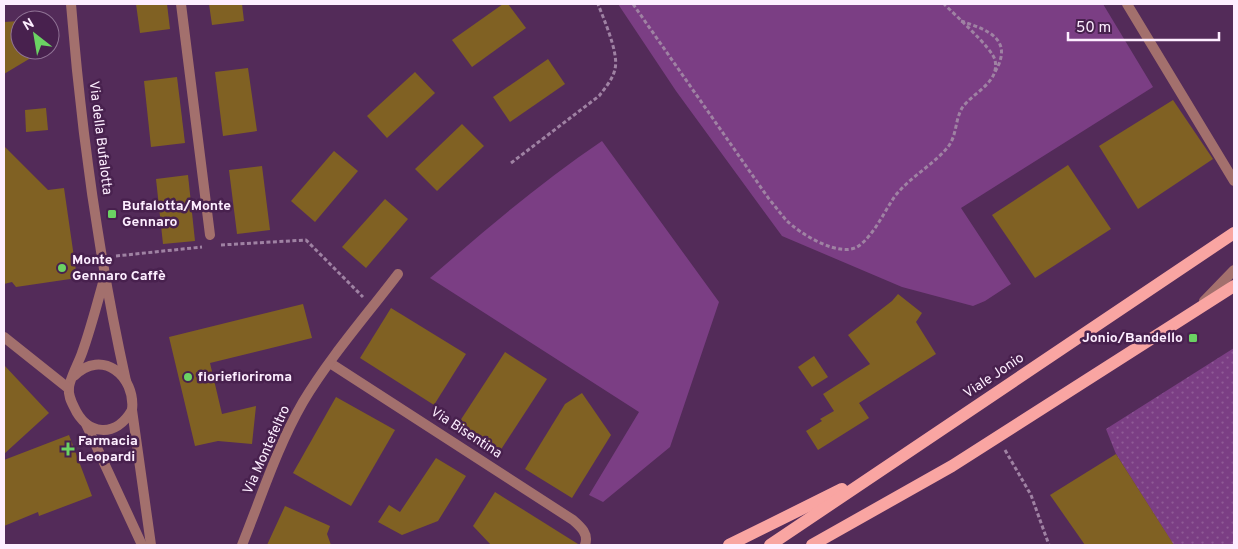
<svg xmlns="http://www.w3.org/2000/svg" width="1238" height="549" font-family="Overpass,sans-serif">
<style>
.green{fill:#7b3e84}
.park{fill:url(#park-dots)}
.building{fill:#806123}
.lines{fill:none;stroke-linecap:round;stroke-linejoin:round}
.path{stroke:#9f82a3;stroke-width:3;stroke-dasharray:4 2.5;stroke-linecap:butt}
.service{stroke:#a3706d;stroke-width:10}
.minor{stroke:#a3706d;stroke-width:10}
.tertiary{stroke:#a3706d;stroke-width:10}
.primary{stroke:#f9a5a2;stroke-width:12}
.poi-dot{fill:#6bd363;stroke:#48214e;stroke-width:2}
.labels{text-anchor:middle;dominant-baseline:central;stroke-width:5;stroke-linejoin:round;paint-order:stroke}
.street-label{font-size:14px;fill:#fdeeff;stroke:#48214e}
.poi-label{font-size:14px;font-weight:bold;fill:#fdeeff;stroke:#48214e;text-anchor:start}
</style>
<defs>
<pattern id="park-dots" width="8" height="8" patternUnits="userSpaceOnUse" patternTransform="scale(1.25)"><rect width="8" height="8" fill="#7b3e84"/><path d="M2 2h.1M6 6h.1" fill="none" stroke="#8f5a96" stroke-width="1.8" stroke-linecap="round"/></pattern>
</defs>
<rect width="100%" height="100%" fill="#532b59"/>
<g class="green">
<path d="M618,4H1103L1153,87L961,208L1011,284L985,301L973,306L902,287L782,236L676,91Z"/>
<path d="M602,141L719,302L670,447L603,502L589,495L639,412L430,278C485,230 541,182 602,141Z"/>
</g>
<path class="park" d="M1234,348V545H1164L1171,541L1116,454L1106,429Z"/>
<g class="building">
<path d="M136,4H167L170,29L140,33Z"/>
<path d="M209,4H242L244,21L212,25Z"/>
<path d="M503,4H508L526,28L472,67L452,40Z"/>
<path d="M20,21V50H44L4,74V22Z"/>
<path d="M548,59L565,84L510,122L493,97Z"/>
<path d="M248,68L257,131L223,136L215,72Z"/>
<path d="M415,72L435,93L387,138L367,116Z"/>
<path d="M177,77L185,143L151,147L144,81Z"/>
<path d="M1173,100L1213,159L1138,209L1099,146Z"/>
<path d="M46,108L48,130L26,132L25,110Z"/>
<path d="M462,124L484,146L437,191L415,169Z"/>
<path d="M4,146L48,190L64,188L77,278L16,287L12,282L4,284Z"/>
<path d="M334,151L358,171L315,222L291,201Z"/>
<path d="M1068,165L1111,229L1035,278L992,215Z"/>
<path d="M262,166L270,230L237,234L229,170Z"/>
<path d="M188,175L195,241L163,244L156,179Z"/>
<path d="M385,199L408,219L366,268L342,247Z"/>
<path d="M898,294L922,313L916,322L936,354L859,403L869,418L818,450L806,431L822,421L820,419L834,411L823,394L870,364L848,335L892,301Z"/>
<path d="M303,304L312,338L210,363L222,414L256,406L252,444L218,441L195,446L169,337Z"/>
<path d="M391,308L466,354L434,405L360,358Z"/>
<path d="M505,352L547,379L500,451L458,424Z"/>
<path d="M814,356L828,377L812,387L798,367Z"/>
<path d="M4,365L49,413L4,454Z"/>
<path d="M582,393L611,435L572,498L525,469L565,404Z"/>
<path d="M336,397L395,430L351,506L293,473Z"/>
<path d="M69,435L92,496L39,516L38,512L4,526V460Z"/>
<path d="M1116,454L1174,545H1085L1050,495Z"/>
<path d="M436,458L466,476L438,521L402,535L378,522L389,505L400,512Z"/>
<path d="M495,492L578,544V545H491L473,526Z"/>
<path d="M285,506L330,526L327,534L331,545H267Z"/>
</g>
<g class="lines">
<g class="path">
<path d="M633,4L769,199C775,206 780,213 786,220C800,234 842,260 860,245C875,233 884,212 895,196C910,177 933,165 948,147C957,135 955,120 962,108C973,92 1000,83 995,60C992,48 954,14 944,4"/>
<path d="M961,21C988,30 1014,39 995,72"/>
<path d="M511,163L599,96C605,88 613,79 615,69C619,53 604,20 598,4"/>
<path d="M221,245L306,240L363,297"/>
<path d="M116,256L202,247"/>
<path d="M1005,450L1031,495L1049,545"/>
</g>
<path class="service" d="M181,4L210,235"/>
<g class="minor">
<path d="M330,363L573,520C581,527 589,534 585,545"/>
<path d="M242,545C261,498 277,447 303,402C330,357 366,316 398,274"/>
</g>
<g class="tertiary">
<path d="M71,4C81,129 99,259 126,381"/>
<path d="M1127,4L1234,181"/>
<path d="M104,279C97,304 91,328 82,353C79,362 69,380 69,388C68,395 71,401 74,407C87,436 116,438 132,410"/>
<path d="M1204,301L1234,270"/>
<path d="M4,337L68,388"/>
<path d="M74,376C102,348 136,376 132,410L151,545"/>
<path d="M86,424L142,545"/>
</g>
<g class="primary">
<path d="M729,545L842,489"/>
<path d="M770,545L1234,233"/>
<path d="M812,545L952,466L1234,286"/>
</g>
</g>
<g class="poi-dot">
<rect x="107" y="209" width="10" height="10" rx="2.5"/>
<circle cx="62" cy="268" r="5"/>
<rect x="1188" y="333" width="10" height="10" rx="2.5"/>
<circle cx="188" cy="377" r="5"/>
<path d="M65.5 441.5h5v5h5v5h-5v5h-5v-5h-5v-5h5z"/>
</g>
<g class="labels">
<g class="street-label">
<text transform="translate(100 138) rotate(83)">Via della Bufalotta</text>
<text transform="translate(994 376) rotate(-34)">Viale Jonio</text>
<text transform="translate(466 433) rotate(33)">Via Bisentina</text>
<text transform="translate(267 450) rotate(-66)">Via Montefeltro</text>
</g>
<g class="poi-label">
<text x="122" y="206">Bufalotta/Monte<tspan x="122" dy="16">Gennaro</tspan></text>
<text x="72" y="260">Monte<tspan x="72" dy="16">Gennaro Caffè</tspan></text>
<text x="1183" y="338" text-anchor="end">Jonio/Bandello</text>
<text x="198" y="377">fioriefioriroma</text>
<text x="78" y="441">Farmacia<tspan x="78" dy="16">Leopardi</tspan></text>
</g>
</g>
<rect width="1238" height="549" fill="none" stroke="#fdeeff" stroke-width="10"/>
<g transform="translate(35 35) rotate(329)"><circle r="24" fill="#48214e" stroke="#907395"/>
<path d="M0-4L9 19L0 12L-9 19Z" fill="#6bd363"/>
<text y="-8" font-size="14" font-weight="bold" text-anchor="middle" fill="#fdeeff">N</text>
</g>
<path d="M1068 32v8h151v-8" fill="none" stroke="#fdeeff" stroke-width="2.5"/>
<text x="1076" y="32" font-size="15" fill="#fdeeff" stroke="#48214e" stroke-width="4" paint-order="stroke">50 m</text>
</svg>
